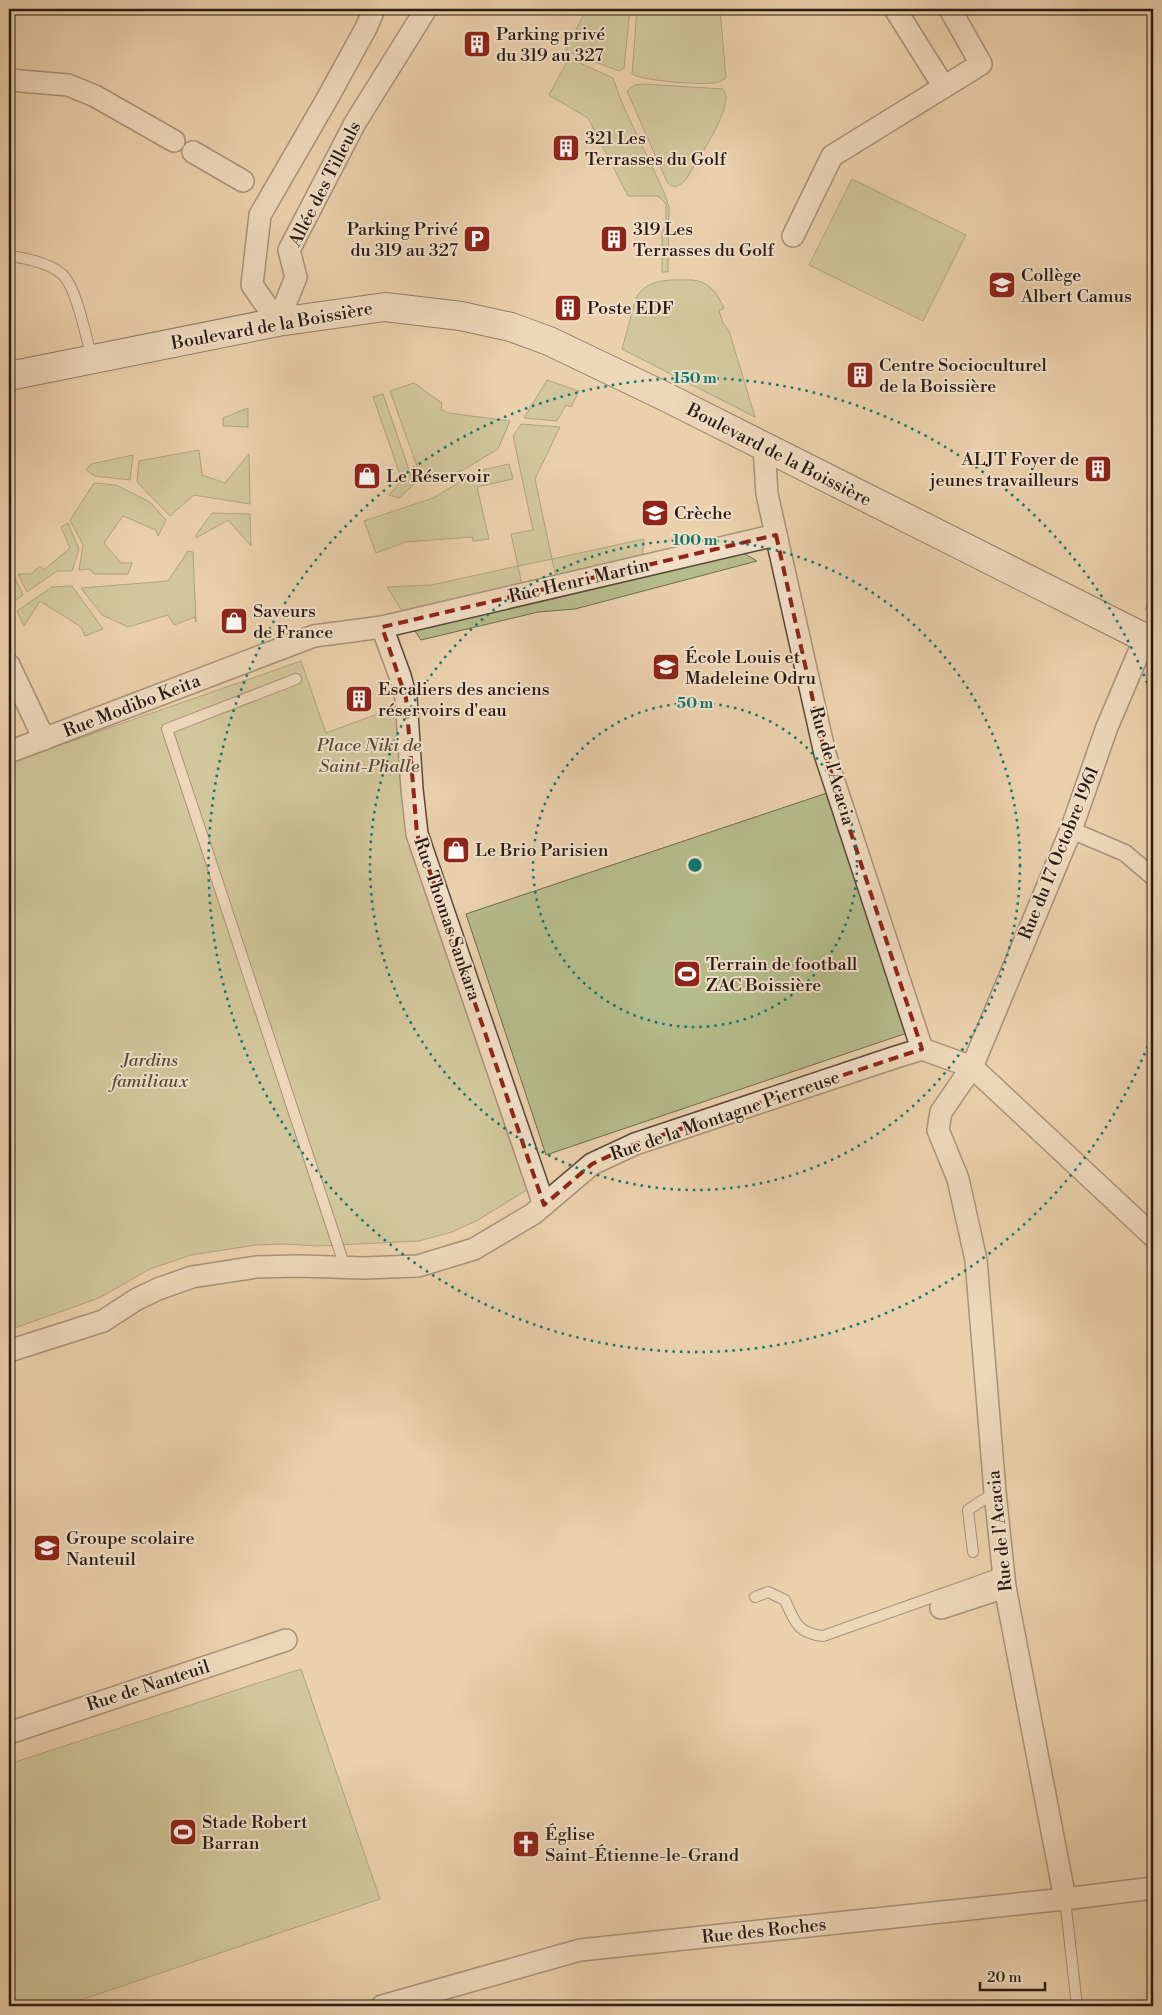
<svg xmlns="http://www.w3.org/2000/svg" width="1162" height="2015" font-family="'Libre Bodoni',serif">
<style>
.green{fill:#b5bc8b;stroke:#706b4f}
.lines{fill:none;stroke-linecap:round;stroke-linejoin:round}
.service-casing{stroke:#5a4839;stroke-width:12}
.pedestrian-casing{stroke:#5a4839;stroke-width:19}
.minor-casing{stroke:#5a4839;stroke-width:24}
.secondary-casing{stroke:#2a1a13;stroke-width:30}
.service{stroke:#f1e0c9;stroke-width:10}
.pedestrian{stroke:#f1e0c9;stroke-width:16}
.minor{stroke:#f1e0c9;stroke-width:21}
.secondary{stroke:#f1e0c9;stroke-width:28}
.marked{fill:none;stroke:#8f2418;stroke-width:4;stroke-dasharray:10 6;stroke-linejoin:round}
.ring{fill:none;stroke:#0f766e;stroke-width:2.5;stroke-dasharray:2.5 5}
.labels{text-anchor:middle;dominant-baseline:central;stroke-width:4;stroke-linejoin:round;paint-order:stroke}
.poi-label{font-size:18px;fill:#2a1a13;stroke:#f1e0c9;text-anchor:start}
.street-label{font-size:18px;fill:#2a1a13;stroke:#f1e0c9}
.park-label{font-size:18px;font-style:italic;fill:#544b37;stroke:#f1e0c9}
.centre{fill:#0f766e;stroke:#f1e0c9;stroke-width:2.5}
.ring-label{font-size:15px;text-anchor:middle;font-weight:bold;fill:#0f766e;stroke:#f1e0c9;stroke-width:4;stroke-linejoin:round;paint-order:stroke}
</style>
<rect width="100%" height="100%" fill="#ead0ac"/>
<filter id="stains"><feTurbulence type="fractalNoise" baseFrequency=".004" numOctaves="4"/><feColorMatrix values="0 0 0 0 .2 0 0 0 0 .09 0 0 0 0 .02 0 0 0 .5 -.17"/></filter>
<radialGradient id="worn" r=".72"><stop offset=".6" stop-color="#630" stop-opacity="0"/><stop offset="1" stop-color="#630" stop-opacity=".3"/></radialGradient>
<g class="green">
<path d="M587,9H630L624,68L619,71L566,51L569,42Z"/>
<path d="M637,9H720L726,78C726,78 720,82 719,82C707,86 642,81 632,74Z"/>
<path d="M569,58L613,78L621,101L664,192L669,207L668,272H662V232L666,226V204L658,196H628L588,118L549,95Z"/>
<path d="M644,84L723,89C725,93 727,96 726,100C724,121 698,159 687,178C681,185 674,191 667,182L627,91L635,85Z"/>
<path d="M852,179L966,235L923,321L809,265Z"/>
<path d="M693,280C710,282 717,293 724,308L719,311L723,323L729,331L755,417L622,349L636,298C648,277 672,280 693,280Z"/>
<path d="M547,380L579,391L571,407L566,405L557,421L524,418Z"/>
<path d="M414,383L442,403L441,409L448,413L510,421L498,449L463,470L423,483L390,391Z"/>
<path d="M383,394L414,484L399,498L389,495L402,480L373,397Z"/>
<path d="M248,408V427L223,426V418Z"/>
<path d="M521,424L560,427L535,479L552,559L644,539L642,560L556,578L552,559L518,566L522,585L402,611L387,587L431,585L518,566L511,534L533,530L513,436Z"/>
<path d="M199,450L202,475L225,483L249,454L250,504L194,495L170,516L137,482L139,461Z"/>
<path d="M133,455L130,480L95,476L86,470L91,464Z"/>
<path d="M509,464L513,479L477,487L489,539L473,541L472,537L406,542L376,553L364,521L433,498L478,471Z"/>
<path d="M94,483L116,485L150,502L166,520L158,536L156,530L123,516L104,543L121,563H132L128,574H94L90,569L79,570L83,545L70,520Z"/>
<path d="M212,513L250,514L251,546L228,520L196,538V535Z"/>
<path d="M68,523L79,549L72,571H57L27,592L18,574H31L40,566L44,570L70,548L61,527Z"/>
<path d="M188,551L193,552L196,622L195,617L174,625L168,615L128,627L102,615L81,588L168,581Z"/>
<path d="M740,551L757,561L575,609L538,612L421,640L415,631L417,628Z"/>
<path d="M9,574H13L23,595L13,602L9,593Z"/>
<path d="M72,586L103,629L85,636L81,627L40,601L24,626L17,611L52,587Z"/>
<path d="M1153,590V614L1145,610Z"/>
<path d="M301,661L326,733L399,706L409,837L530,1188L478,1220L452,1232L419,1241L318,1246L283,1244L256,1245L191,1255L150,1269L99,1298L9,1330V763Z"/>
<path d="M827,793L907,1033L546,1155L466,914Z"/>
<path d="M301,1669L380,1899L63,2006H9V1764Z"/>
</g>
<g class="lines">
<g class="service-casing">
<g id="service">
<path d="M9,256C25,258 50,263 63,275C77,289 86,338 92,358"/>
<path d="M296,679L167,729L345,1267"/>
<path d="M973,1552L968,1510L995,1492"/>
<path d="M755,1597L768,1592L785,1600C794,1621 798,1634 823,1636L1004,1572"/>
<path d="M1065,1899L1077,2006"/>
</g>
</g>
<g class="pedestrian-casing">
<path id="pedestrian" d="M1071,830L1125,853L1153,877"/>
</g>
<g class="minor-casing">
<g id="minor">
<path d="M895,9L944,87"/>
<path d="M9,80L68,85L95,96L174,141"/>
<path d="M193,152L243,181"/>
<path d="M793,236L832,156L981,64L950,9"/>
<path d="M278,322L296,277L289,250L355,123L426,9"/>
<path d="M278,322L252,285L260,215L327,99L366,28L374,9"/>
<path d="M764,447L767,494L825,754L922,1049"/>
<path d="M382,627L400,676L406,698L412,789L417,834L544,1205"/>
<path d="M9,665L44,739"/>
<path d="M9,752L314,636L382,627L776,535"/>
<path d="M9,1351L103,1321L137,1299L158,1289L192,1277L256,1267L299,1266L363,1268L418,1266L474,1249L533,1214L592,1164L635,1144L893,1058L922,1049L972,1067L1153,1236"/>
<path d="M941,1608L1005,1587"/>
<path d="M9,1733L286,1640"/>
<path d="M1065,1899L1005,1587L995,1492L976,1260L958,1179L938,1130L941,1112L972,1067L1071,830L1107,727L1145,638"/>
<path d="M382,2006L580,1950L1065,1899L1153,1888"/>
</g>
</g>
<g class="secondary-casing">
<path id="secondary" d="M9,376L278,322L385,307L461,316L511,327L549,341L666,397L1153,642"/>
</g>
<use href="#service" class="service"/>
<use href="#pedestrian" class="pedestrian"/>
<use href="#minor" class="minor"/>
<use href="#secondary" class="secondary"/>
</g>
<path d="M0 0H1162V2015H0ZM776,535L825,754L922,1049L635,1144L592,1164L544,1205L417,834L406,698L382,627Z" fill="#ead0ac" fill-opacity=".55" fill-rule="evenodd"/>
<path class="marked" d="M776,535L825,754L922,1049L635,1144L592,1164L544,1205L417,834L406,698L382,627Z"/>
<g class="ring">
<circle cx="695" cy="865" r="162"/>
<circle cx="695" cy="865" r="325"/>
<path d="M1153 1032A487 487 0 1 1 1153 698"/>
</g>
<defs>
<g id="building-square" transform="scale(1.4375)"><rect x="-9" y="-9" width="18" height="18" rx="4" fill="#8f2418" stroke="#f1e0c9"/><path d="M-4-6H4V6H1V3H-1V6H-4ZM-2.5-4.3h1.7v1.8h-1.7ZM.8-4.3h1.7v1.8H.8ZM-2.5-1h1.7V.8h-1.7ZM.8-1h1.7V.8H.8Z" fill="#fff"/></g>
<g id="parking-square" transform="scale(1.4375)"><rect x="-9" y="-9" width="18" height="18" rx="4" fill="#8f2418" stroke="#f1e0c9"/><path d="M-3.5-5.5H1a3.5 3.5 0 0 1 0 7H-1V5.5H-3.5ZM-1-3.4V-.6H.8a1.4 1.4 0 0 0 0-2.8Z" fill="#fff"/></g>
<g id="school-square" transform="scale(1.4375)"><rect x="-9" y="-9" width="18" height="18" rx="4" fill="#8f2418" stroke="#f1e0c9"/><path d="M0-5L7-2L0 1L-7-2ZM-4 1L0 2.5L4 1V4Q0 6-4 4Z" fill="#fff"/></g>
<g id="shop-square" transform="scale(1.4375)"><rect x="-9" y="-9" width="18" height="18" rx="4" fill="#8f2418" stroke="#f1e0c9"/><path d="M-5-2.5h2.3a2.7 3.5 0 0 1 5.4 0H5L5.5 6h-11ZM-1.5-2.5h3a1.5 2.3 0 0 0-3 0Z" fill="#fff"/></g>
<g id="stadium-square" transform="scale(1.4375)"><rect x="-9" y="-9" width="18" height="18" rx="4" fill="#8f2418" stroke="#f1e0c9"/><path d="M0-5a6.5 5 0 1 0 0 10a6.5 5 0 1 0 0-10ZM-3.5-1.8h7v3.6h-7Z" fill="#fff"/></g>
<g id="church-square" transform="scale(1.4375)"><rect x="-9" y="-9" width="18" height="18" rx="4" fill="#8f2418" stroke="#f1e0c9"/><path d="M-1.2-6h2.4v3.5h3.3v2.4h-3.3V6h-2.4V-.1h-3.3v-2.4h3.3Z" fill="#fff"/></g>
</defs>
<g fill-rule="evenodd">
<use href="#building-square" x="477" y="44"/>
<use href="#building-square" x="566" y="148"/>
<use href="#parking-square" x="477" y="239"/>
<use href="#building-square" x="614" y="239"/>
<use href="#school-square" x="1002" y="285"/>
<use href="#building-square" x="568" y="308"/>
<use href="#building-square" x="860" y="375"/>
<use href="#building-square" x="1098" y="469"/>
<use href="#shop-square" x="367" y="476"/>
<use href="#school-square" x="655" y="513"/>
<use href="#shop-square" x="234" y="621"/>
<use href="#school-square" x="666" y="667"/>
<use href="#building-square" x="359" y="699"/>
<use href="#shop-square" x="456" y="850"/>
<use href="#stadium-square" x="687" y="974"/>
<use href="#school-square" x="47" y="1548"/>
<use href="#stadium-square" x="183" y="1832"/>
<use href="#church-square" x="526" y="1844"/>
</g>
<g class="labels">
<g class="poi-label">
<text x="496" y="34">Parking privé<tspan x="496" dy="21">du 319 au 327</tspan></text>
<text x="585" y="138">321 Les<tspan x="585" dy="21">Terrasses du Golf</tspan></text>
<text x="458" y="229" text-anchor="end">Parking Privé<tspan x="458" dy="21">du 319 au 327</tspan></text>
<text x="633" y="229">319 Les<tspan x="633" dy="21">Terrasses du Golf</tspan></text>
<text x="1021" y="275">Collège<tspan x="1021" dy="21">Albert Camus</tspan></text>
<text x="587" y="308">Poste EDF</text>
<text x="879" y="365">Centre Socioculturel<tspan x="879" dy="21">de la Boissière</tspan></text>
<text x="1079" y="459" text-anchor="end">ALJT Foyer de<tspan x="1079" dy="21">jeunes travailleurs</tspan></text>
<text x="386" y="476">Le Réservoir</text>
<text x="674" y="513">Crèche</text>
<text x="253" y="611">Saveurs<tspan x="253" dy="21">de France</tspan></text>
<text x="685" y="657">École Louis et<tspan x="685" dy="21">Madeleine Odru</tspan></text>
<text x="378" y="689">Escaliers des anciens<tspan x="378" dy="21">réservoirs d'eau</tspan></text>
<text x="475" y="850">Le Brio Parisien</text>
<text x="706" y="964">Terrain de football<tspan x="706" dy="21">ZAC Boissière</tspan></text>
<text x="66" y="1538">Groupe scolaire<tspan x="66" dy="21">Nanteuil</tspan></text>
<text x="202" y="1822">Stade Robert<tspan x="202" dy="21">Barran</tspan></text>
<text x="545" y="1834">Église<tspan x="545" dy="21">Saint-Étienne-le-Grand</tspan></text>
</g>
<g class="street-label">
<text transform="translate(325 184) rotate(-63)">Allée des Tilleuls</text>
<text transform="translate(272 326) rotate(-10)">Boulevard de la Boissière</text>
<text transform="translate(779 455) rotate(27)">Boulevard de la Boissière</text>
<text transform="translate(579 581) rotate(-13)">Rue Henri Martin</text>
<text transform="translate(132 706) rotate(-21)">Rue Modibo Keita</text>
<text transform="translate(832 766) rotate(74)">Rue de l'Acacia</text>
<text transform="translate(1059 853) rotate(-68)">Rue du 17 Octobre 1961</text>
<text transform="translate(447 919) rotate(71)">Rue Thomas Sankara</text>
<text transform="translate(725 1116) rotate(-19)">Rue de la Montagne Pierreuse</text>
<text transform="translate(1000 1531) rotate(-96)">Rue de l'Acacia</text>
<text transform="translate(148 1686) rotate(-18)">Rue de Nanteuil</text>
<text transform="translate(764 1931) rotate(-6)">Rue des Roches</text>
</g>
<g class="park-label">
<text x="369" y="745">Place Niki de<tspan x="369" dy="21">Saint-Phalle</tspan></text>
<text x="150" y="1060">Jardins<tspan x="150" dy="21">familiaux</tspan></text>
</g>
</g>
<circle cx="695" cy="865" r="8" class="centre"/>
<g class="ring-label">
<text x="695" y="383">150 m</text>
<text x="695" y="545">100 m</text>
<text x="695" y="708">50 m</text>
</g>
<rect width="1162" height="2015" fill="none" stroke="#ead0ac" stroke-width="30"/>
<rect x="10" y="10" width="1142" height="1995" fill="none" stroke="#2a1a13" stroke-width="2.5"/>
<rect x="15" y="15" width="1132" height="1985" fill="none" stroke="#2a1a13"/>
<path d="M980 1982v8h65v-8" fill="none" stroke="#2a1a13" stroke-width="2.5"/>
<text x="987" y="1982" font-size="15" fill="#2a1a13" stroke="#f1e0c9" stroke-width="4" paint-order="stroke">20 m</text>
<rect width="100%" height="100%" filter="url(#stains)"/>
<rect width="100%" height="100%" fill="url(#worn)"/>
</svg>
